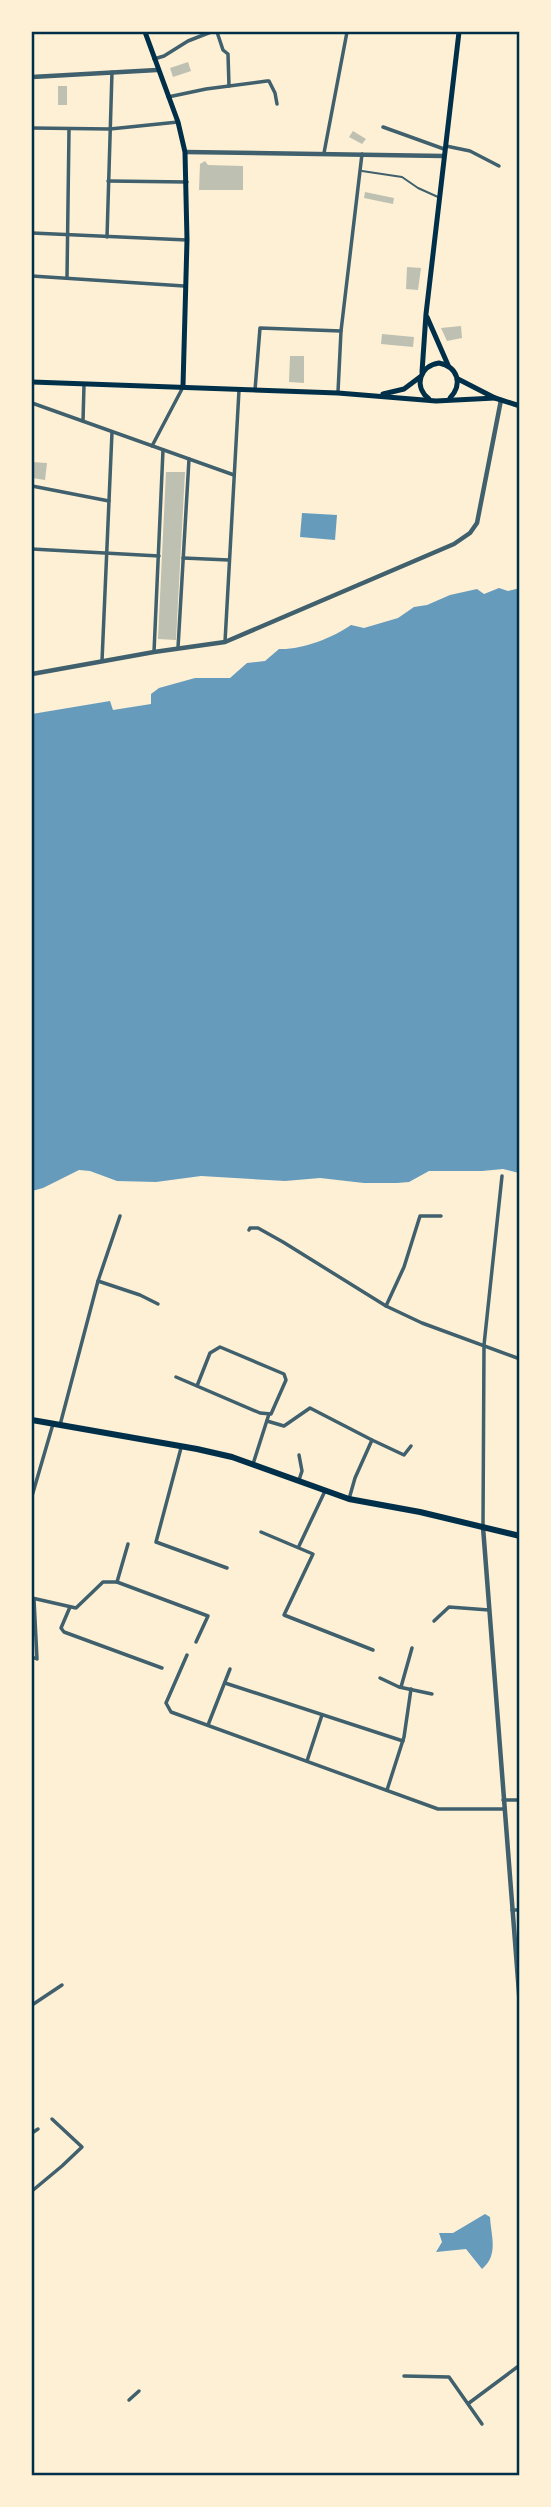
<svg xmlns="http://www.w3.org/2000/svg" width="551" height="2507" font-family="'Nunito Sans',sans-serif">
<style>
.water{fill:#669bbc}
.building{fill:#bec0b2}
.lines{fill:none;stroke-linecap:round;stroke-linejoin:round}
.service{stroke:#3f606c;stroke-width:2}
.minor{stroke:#3f606c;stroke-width:3.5}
.tertiary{stroke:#3f606c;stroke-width:4.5}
.secondary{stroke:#003049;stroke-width:5}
.primary{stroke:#003049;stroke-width:6}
.neatline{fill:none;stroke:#003049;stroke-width:2.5}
</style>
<rect width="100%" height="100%" fill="#fdf0d5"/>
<g class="water">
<path d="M302,513L337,515L335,540L300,537Z"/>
<path d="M499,588L508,591L520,588L519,1173L503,1169L482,1171H429L409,1182L397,1183H364L320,1178L285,1181L201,1176L156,1182L117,1181L90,1171L79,1170L43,1188L32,1191V714L110,701L113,710L151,704V694L159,688L195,678H230L247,663L265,661L279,649C301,650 333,638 351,625L364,628L398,618L414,607L427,605L450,595L477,589L484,594Z"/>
<path d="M485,2214L490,2217C491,2236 499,2255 482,2269L466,2249L436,2252L442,2242L439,2233H453Z"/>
</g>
<g class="building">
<path d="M188,62L191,71L173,77L170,68Z"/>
<rect x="58" y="86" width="9" height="19"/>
<path d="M353,131L366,139L362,144L349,137Z"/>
<path d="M205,161L208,165L243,166V190H199L200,164Z"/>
<path d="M365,192L394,198L393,204L364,198Z"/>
<path d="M407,267L421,268L418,290L406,289Z"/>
<path d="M461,326L462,338L447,341L441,328Z"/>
<path d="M382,334L414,337L413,347L381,344Z"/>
<path d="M290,356H304V383L289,382Z"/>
<path d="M32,462L47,463L45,480L32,478Z"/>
<path d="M166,472H185L176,640L158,639Z"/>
</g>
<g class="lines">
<path class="service" d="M362,171L402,177L418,188L438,197"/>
<g class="minor">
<path d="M217,32L223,50L228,54L229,86"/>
<path d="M154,59L164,56L188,41L211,32"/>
<path d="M168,97L206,89L267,81H269L275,93L277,104"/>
<path d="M383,127L444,149"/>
<path d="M32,128L110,129L178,122"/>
<path d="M446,146L470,151L499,166"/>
<path d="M324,153L347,32"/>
<path d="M108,181L187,182"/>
<path d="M32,233L187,240"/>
<path d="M107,237L112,72"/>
<path d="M32,276L184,286"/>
<path d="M67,278L69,130"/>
<path d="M255,390L260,328L341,331"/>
<path d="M338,392L341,331L362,154"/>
<path d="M32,403L234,475"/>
<path d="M83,421L84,385"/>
<path d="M152,446L182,389"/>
<path d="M32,486L109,501"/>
<path d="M32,549L159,556"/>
<path d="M183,558L229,560"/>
<path d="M225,642L239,390"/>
<path d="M178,648L189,459"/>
<path d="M154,652L163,450"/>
<path d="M102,661L112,432"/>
<path d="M249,1230L250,1228H258L283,1242L386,1306L422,1323L520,1359"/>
<path d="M98,1281L140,1295L158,1304"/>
<path d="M386,1306L404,1267L420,1216H441"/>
<path d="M176,1377L260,1413L271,1414L286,1380L284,1374L220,1347L210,1353L197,1386"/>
<path d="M267,1421L284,1426L310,1408L372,1440L355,1478L349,1499"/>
<path d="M60,1425L98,1281L120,1216"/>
<path d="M372,1440L404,1455L411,1446"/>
<path d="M181,1448L156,1542L227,1568"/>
<path d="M253,1464L269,1414"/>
<path d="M299,1480L302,1471L299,1455"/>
<path d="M32,1496L53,1424"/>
<path d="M483,1527L484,1345L502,1176"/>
<path d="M261,1532L313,1554L284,1615L373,1650"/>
<path d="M299,1546L325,1491"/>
<path d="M117,1582L128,1544"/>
<path d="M32,1598L76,1608L103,1582H117L208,1616L196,1642"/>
<path d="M70,1607L61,1628L64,1632L162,1668"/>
<path d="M434,1621L449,1607L489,1610"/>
<path d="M187,1655L166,1703L171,1712L438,1809H504"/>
<path d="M32,1657L37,1659L34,1599"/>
<path d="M380,1678L399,1687L432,1694"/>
<path d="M225,1683L403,1741"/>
<path d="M401,1687L412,1648"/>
<path d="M208,1725L230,1669"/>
<path d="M307,1761L322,1715"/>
<path d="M387,1790L404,1737L411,1689"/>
<path d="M503,1800H520"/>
<path d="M512,1910H520"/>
<path d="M32,2005L62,1985"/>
<path d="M32,2133L38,2129"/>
<path d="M32,2191L62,2166L82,2147L52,2119"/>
<path d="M404,2376L449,2377L482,2424"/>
<path d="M129,2400L139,2391"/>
<path d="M469,2403L520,2365"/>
</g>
<g class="tertiary">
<path d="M32,77L157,70"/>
<path d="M185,152L443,156"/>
<path d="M32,674L154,652L225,642L454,544L470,533L477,523L501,400"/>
<path d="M483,1527L520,2006"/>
</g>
<g class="secondary">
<path d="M145,32L178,122L185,152L187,240L183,386"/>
<path d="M427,317L448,365"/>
<path d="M422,372L426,314L459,32"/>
<path d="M458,379L495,398L520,406"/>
<path d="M32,382L338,393L436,401L495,398"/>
<path d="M383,394L404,389L420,377"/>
<path d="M429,399C413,386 420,366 439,363C458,367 463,384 450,398"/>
</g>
<path class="primary" d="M32,1420L197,1449L232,1457L349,1499L420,1512L520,1536"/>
</g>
<rect width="551" height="2507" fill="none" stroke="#fdf0d5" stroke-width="66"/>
<rect x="33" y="33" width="485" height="2441" class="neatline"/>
</svg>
